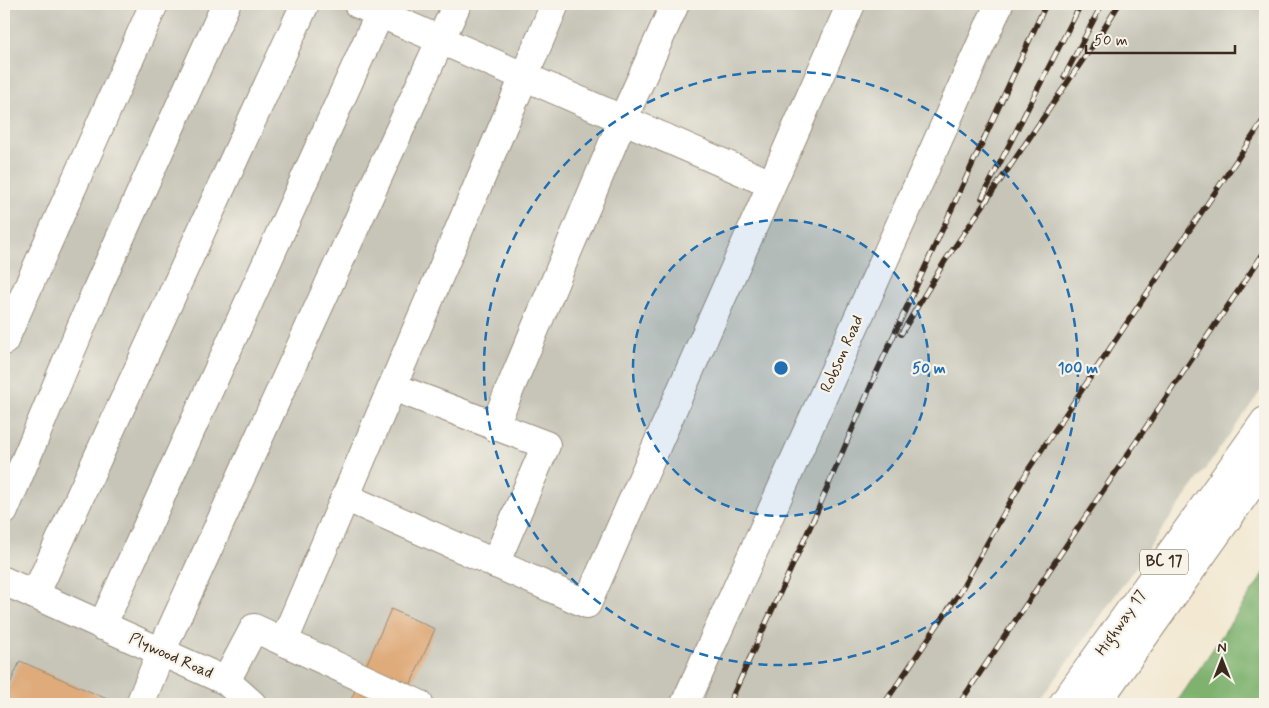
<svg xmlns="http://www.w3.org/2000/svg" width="1269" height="708" font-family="Mynerve,sans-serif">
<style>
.industrial{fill:#c6c5b8}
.forest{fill:#7eb26e;stroke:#5c6e46}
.building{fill:#dfab7a}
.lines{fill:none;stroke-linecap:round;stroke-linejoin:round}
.minor-casing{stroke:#978a78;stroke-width:30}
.highway-casing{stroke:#978a78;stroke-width:30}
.minor{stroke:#fff;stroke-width:28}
.highway{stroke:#fff;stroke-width:28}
.rail-casing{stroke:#3b2a1e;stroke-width:5.5}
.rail{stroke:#f7f3e8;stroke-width:4;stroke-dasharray:11;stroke-linecap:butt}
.ring{fill:none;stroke:#1f6fb2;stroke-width:2.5;stroke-dasharray:9 6}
.labels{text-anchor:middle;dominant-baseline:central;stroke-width:4.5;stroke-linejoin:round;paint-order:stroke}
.shield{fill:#f7f3e8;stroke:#73665b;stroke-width:1}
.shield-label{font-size:15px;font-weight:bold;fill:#3b2a1e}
.street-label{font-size:16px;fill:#3b2a1e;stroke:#f7f3e8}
.centre{fill:#1f6fb2;stroke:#f7f3e8;stroke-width:2.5}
.ring-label{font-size:15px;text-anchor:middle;font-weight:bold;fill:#1f6fb2;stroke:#f7f3e8;stroke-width:4.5;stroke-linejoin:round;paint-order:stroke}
</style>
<rect width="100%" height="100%" fill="#f7f3e8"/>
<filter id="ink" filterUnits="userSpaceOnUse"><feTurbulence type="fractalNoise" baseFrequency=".02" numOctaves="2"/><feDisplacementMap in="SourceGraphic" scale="10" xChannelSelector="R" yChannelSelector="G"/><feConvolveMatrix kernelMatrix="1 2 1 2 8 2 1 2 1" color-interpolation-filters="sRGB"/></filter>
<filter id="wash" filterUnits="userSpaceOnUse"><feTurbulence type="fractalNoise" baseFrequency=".0096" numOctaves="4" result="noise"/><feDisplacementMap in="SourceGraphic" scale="20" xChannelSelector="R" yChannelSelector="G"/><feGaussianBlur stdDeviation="1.12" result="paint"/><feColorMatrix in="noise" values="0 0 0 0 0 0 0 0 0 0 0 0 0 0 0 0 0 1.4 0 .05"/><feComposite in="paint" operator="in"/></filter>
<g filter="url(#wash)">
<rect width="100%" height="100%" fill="#f3e9d3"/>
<path class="industrial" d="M4,4H1265V385L1038,704H4Z"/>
<path class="forest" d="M1265,572V704H1175L1181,696Z"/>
<g id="blocks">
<g class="building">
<path d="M391,609L435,629L402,704H349Z"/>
<path d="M20,661L107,699L104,704H4V698Z"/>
</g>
</g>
</g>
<g filter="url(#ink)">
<use href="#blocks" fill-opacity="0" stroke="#978a78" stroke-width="1"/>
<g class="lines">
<g class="minor-casing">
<g id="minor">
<path d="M358,4L771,184"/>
<path d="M4,341L154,4"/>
<path d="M393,387L546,445L495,564"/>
<path d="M494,427L623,119L675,4"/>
<path d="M345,497L587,604L851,4"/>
<path d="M4,511L97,289L226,4"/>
<path d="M4,581L226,681L254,628L419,704"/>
<path d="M35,595L305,4"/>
<path d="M102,626L384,4"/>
<path d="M284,641L555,4"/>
<path d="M226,681L252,704"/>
<path d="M140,704L161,652L457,4"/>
<path d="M685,704L999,4"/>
</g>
</g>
<g class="highway-casing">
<g id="highway">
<path d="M1063,704L1265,421"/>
<path d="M1096,704L1265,466"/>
</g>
</g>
<use href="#minor" class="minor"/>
<use href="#highway" class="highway"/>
<g class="rail-casing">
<g id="rail">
<path d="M1064,77L1102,4"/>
<path d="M982,198L1081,4"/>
<path d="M901,334L945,261L1100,35L1119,4"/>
<path d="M729,704L816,514L875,376L1046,4"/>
<path d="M884,704L960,592L1028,470L1265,118"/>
<path d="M959,704L1265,251"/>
</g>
</g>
<use href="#rail" class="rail"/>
</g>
</g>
<circle cx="781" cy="368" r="148" fill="#1f6fb2" fill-opacity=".12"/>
<g class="ring">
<circle cx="781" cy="368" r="148"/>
<circle cx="781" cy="368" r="297"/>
</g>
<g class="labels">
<rect class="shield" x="1140" y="549.5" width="48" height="25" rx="4"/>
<g class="shield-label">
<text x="1164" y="562">BC 17</text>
</g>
<g class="street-label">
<text transform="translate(842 354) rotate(-66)">Robson Road</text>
<text transform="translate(1121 623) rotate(-55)">Highway 17</text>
<text transform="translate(171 656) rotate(24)">Plywood Road</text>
</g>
</g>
<circle cx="781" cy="368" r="8" class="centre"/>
<g class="ring-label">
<text x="929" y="373">50 m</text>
<text x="1078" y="373">100 m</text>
</g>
<rect width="1269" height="708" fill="none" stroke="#f7f3e8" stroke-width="20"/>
<g transform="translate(1222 660)" stroke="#f7f3e8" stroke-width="4" paint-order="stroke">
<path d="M0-4L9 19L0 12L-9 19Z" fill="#3b2a1e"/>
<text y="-8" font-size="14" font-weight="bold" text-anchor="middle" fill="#3b2a1e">N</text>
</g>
<path d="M1086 45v8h149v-8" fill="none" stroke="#3b2a1e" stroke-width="2.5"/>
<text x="1094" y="45" font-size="15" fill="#3b2a1e" stroke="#f7f3e8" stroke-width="4" paint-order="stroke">50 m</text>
</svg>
